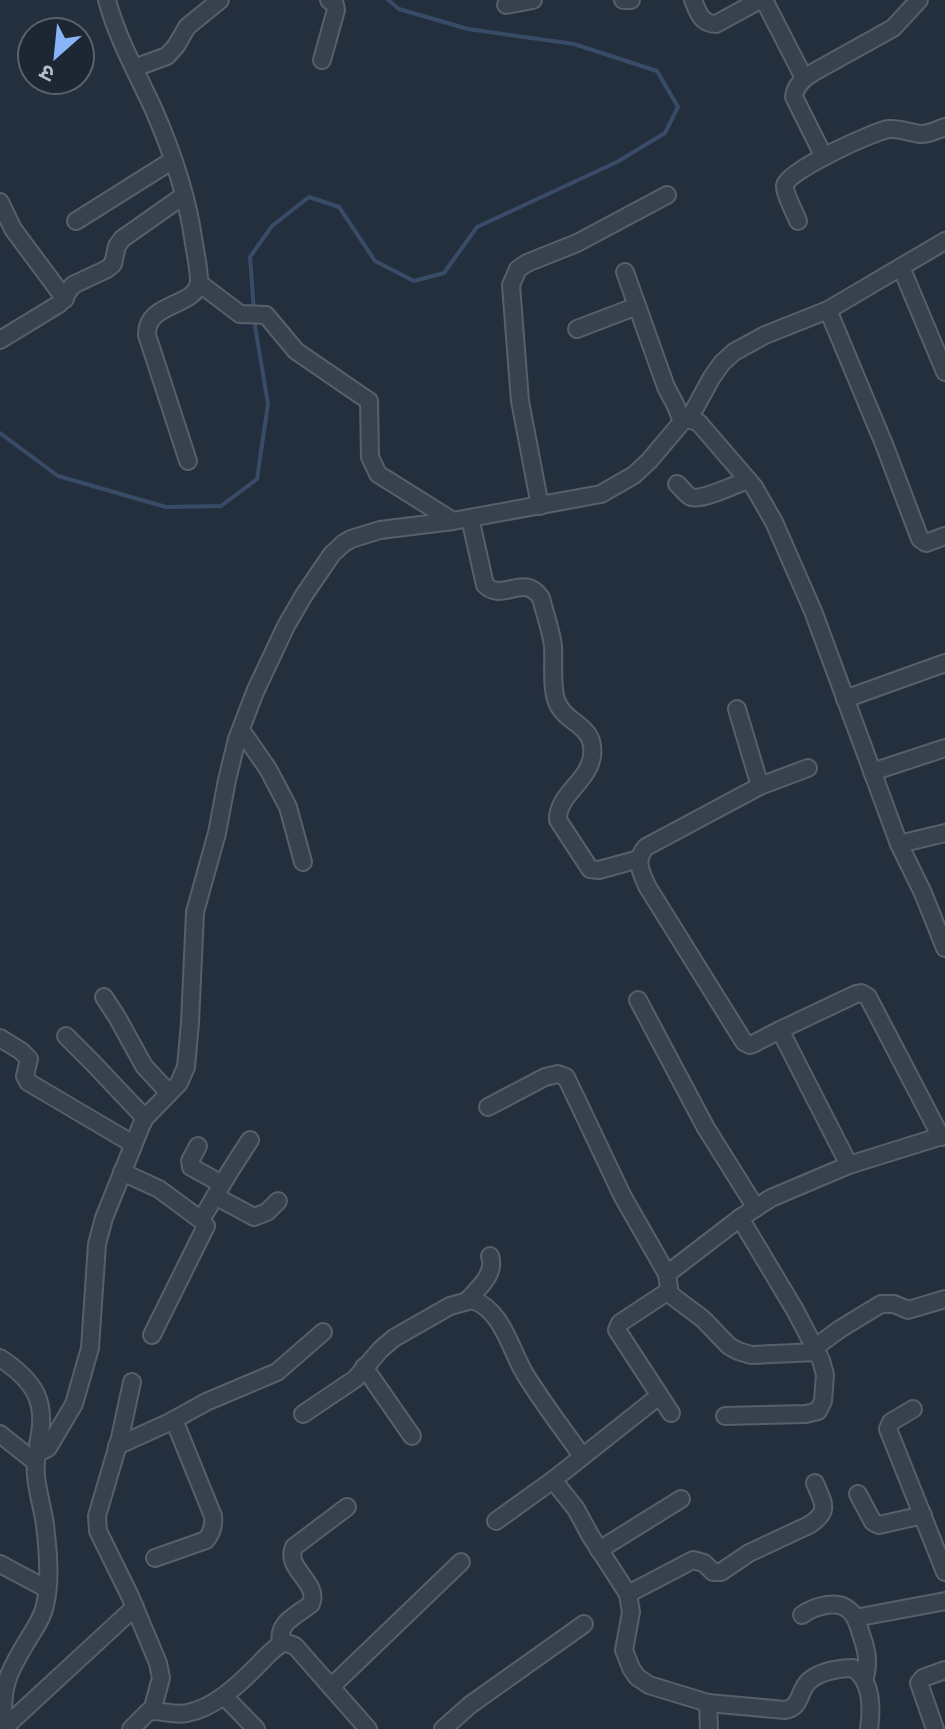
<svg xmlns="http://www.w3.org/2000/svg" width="945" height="1729" font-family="'PT Sans Narrow','Noto Sans Devanagari',sans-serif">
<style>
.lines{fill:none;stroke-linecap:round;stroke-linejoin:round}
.stream{stroke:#394c67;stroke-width:4}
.minor-casing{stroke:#565f6c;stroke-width:20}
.minor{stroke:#38414e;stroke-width:16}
</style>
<rect width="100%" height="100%" fill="#242f3e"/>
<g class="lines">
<g class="stream">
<path d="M254,311L250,257L272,226L309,197L339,207L375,261L414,281L444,273L477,227L617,162L665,133L678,107L657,71L574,44L468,29L399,9L388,0"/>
<path d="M0,433L58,476L166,507L221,506L257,479L268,404L254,320"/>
</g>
<g class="minor-casing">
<g id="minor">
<path d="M107,0C117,38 137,73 153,108C172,151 188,198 194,244C196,256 199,269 199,281C197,308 146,301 147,335L188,461"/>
<path d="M623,0H631"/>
<path d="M693,0C698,12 701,24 716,24L760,0"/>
<path d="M764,0L804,78"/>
<path d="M506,5L533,0"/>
<path d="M322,60L336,10L335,5L329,0"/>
<path d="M134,68L167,56L176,46L187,27L220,0"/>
<path d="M824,157L794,97C795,85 804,78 814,72L893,28L919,0"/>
<path d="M0,202L13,229L65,299"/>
<path d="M76,221L173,160"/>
<path d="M798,221C795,213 784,193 785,185C787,171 874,131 889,129C900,128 910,133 921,134C929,134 937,130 945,127"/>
<path d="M901,267L945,372"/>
<path d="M625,272L666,387L676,406L682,422"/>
<path d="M199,283L240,314L266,315L296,351L369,401L370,457L378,474L453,521"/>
<path d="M828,310L884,444L920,539L926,543L945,536"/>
<path d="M577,329L637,306"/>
<path d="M0,340L59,304L73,285L107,269L113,264L117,246L122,239L183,196"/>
<path d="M689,419L712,377L722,363L734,352L765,335L828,310L945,241"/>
<path d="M677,484C681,487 686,495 691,497C702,501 736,484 748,480"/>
<path d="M540,506L520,401L511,285L518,269L527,263L577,243L667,195"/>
<path d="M470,518L485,585C503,603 524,572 541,598C545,614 551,630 553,646C554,662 551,688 557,702C566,725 596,724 592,756C589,781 557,795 558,820L590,869L599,870L639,859"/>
<path d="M845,699L945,663"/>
<path d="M737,709L760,786"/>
<path d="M241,730L268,769L288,807L303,862"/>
<path d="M872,772L945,748"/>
<path d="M899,844L945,833"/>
<path d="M104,997L117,1017L144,1066L169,1093"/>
<path d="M638,1000L706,1128L756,1208"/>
<path d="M780,1030L753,1044L750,1045L744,1042L647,886C641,872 634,860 646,847L760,786L808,768"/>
<path d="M66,1036L93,1063L145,1118"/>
<path d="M0,1038L21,1051L29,1059L25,1076L28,1082L133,1144"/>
<path d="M488,1107L545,1077L558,1074L566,1077L623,1197L667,1274"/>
<path d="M198,1146L190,1161L191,1167L222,1184"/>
<path d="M849,1165L780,1030L856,994L861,993L868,997L941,1137"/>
<path d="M122,1172L159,1189L201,1220L206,1226L152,1335"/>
<path d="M215,1196L254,1217L267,1212L278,1201"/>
<path d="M201,1220L230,1171L250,1140"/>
<path d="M667,1292L703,1319L729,1346L738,1351L751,1355L817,1352"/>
<path d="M468,1300C479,1287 496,1274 490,1256"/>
<path d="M814,1348L840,1329L881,1304H894L908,1310L945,1299"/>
<path d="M0,1358C35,1381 48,1402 38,1444L40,1447L44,1450L48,1448L74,1404L90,1348L97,1244L104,1218L141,1126L145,1118L179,1083L186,1067L190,1023L195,912L217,833L227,780L237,739L255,692L286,626L304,595L332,554L344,543L351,539L380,530L453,521L601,494L634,475L649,461L682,422L689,419L699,423L754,487L774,522L813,611L899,844L923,893L945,948"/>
<path d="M364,1367L412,1436"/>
<path d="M132,1382L120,1438L97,1516L98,1531L130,1596L158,1663L161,1678L152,1711"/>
<path d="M913,1409L891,1422L888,1429L945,1572"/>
<path d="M671,1413L617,1330L620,1323L667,1292L669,1288L667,1274L740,1218L771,1198L849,1165L945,1135"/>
<path d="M303,1414L355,1379L381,1349L394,1338L450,1306L472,1300C502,1309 510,1349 525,1374C542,1402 563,1429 582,1456"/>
<path d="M725,1416L806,1414L818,1411L823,1401L825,1375L821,1360L795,1310L740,1218"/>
<path d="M0,1434L34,1461"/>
<path d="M117,1446L170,1422L206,1402L277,1372L323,1332"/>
<path d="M553,1480L659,1396"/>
<path d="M858,1494L873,1522L879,1525L923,1515"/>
<path d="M496,1521L553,1480L576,1509L590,1535L628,1594L631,1612L624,1650L631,1668L637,1677L649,1685L708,1703L709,1729"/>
<path d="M599,1550L681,1499"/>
<path d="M155,1558L206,1540C212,1533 214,1525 213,1516L174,1420"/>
<path d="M0,1564L47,1589"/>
<path d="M628,1594L693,1560L704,1563L713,1572H721L749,1553L809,1525C831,1511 823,1503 815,1483"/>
<path d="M802,1615C814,1606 838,1599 850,1611C856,1616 859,1627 861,1634C867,1651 869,1661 865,1678"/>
<path d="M855,1618L945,1601"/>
<path d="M281,1643C277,1622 296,1616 311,1604C320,1582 284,1569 294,1547L347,1507"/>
<path d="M331,1687L461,1562"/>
<path d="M224,1696L256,1729"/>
<path d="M708,1703L785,1710C802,1707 798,1691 809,1681C820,1671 840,1668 853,1668C872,1681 872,1708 869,1729"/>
<path d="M4,1728L135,1607"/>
<path d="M4,1729C0,1687 8,1672 29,1638C35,1628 43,1617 45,1605C51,1581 48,1550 45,1525C42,1501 29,1470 40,1447"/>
<path d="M131,1729L149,1711C162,1710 174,1716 187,1713C214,1708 237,1686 256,1667C265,1658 273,1648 284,1642L295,1646L368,1729"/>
<path d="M443,1729L470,1705L584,1624"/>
<path d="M935,1729L919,1683L923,1678L945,1670"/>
</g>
</g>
<use href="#minor" class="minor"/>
</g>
<g transform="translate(56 56) rotate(207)"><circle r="38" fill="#1d2633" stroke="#59626f" stroke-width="2"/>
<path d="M0-6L14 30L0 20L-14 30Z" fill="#8ab4f8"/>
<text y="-12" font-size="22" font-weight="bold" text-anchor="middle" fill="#b4bcc9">उ</text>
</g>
</svg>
